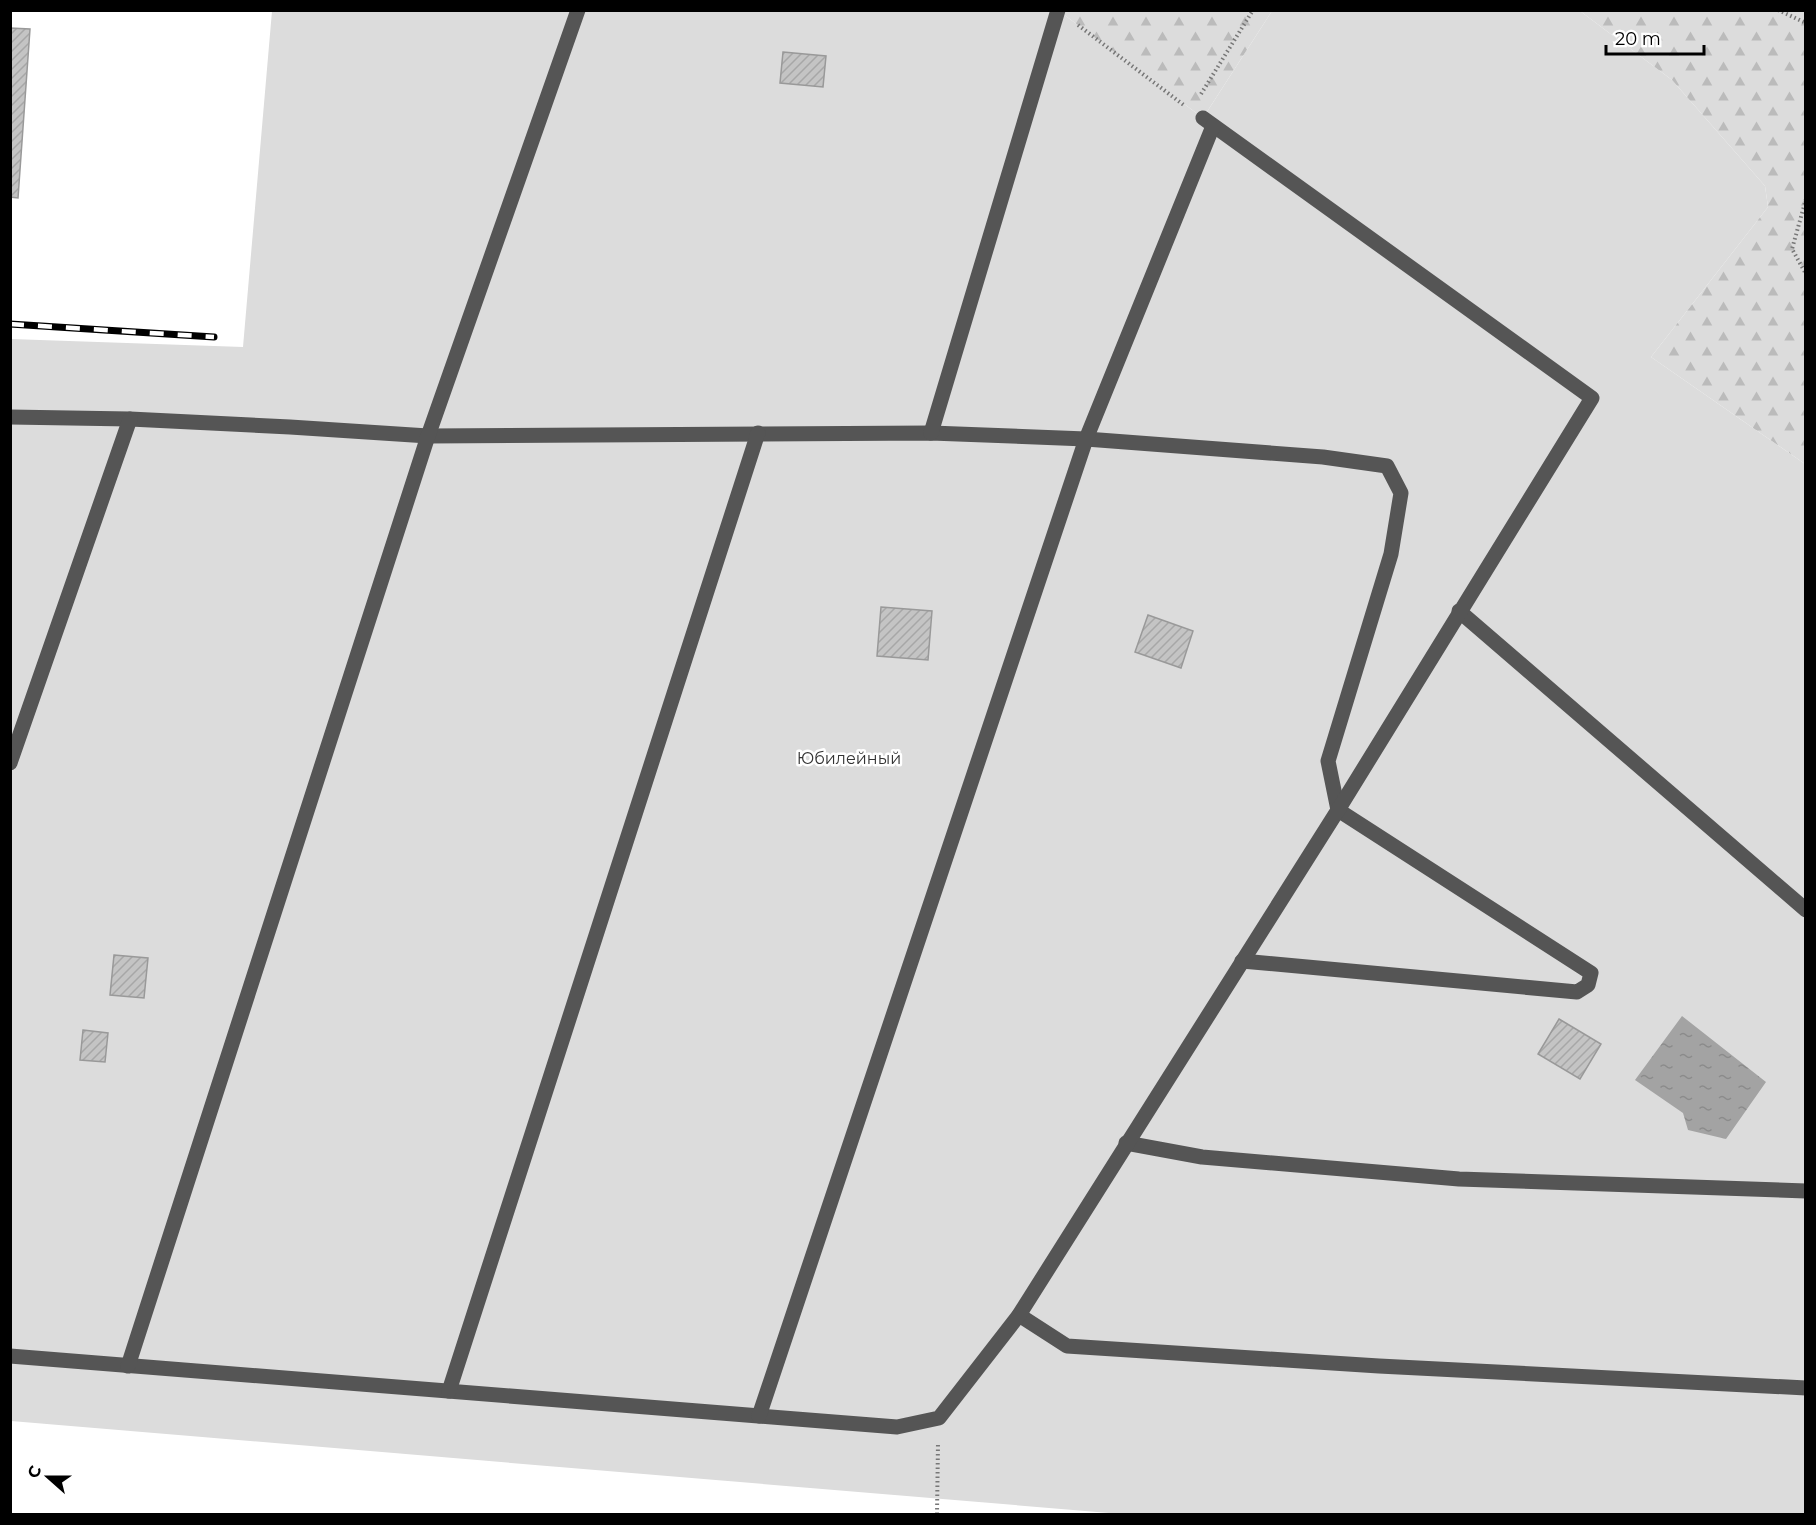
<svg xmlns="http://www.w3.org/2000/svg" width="1816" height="1525" font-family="Montserrat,sans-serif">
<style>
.green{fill:#dcdcdc}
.forest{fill:url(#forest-firs)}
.water{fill:url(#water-ripples)}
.building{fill:url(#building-hatch);stroke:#999;stroke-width:1.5}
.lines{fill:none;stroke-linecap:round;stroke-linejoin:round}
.path{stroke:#777;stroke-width:4;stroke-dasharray:1.5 3;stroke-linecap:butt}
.minor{stroke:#555;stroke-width:15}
.rail-casing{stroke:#000;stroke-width:7}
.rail{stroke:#fff;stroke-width:4.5;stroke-dasharray:14;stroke-linecap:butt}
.labels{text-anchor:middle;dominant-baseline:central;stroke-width:5;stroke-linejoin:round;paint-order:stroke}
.park-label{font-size:16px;fill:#333;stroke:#fff}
</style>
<defs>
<pattern id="forest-firs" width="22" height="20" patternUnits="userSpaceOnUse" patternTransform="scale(1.5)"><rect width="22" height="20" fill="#dcdcdc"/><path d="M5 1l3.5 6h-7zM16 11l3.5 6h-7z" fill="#bbb"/></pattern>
<pattern id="water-ripples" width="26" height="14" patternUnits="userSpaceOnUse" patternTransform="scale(1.5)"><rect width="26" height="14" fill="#a3a3a3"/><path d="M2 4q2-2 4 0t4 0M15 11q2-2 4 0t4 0" fill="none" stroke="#8b8b8b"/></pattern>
<pattern id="building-hatch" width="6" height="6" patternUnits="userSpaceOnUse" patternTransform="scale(1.5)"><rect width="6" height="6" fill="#c4c4c4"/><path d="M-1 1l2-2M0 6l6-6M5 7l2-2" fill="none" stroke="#a7a7a7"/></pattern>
</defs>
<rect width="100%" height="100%" fill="#fff"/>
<path class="green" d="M272,11H1059L1203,118L1272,11H1580L1672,80L1765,186L1768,207L1651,357L1805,464V1514H1121L11,1421V339L243,347Z"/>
<g class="forest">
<path d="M1059,11H1272L1203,118Z"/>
<path d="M1580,11H1805V464L1651,357L1768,207L1765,186L1672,80Z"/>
</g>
<path class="water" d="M1682,1016L1766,1082L1726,1139L1688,1130L1683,1113L1635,1080Z"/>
<g class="building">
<path d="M10,28L30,29L18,198L10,197Z"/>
<path d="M783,52L826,56L823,87L780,83Z"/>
<path d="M881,607L932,611L928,660L877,656Z"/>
<path d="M1148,615L1193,631L1181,668L1135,652Z"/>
<path d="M114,955L148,958L144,998L110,995Z"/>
<path d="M1559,1019L1601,1044L1580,1079L1538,1054Z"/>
<path d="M83,1030L108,1033L105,1062L80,1060Z"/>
</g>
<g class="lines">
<g class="path">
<path d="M1778,10L1806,23"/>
<path d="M1078,25L1185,106"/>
<path d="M1201,94L1253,10"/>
<path d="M1806,199L1792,249L1806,274"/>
<path d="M937,1514L938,1443"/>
</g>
<g class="minor">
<path d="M10,417L130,419L290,427L428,436L931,433L1086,439L1323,457L1387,466L1401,493L1391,554L1328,761L1338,810L1591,973L1588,985L1577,992L1242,961"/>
<path d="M931,433L1058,10"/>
<path d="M1459,611L1806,910"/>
<path d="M10,763L130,419"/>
<path d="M1126,1143L1202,1157L1459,1179L1806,1191"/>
<path d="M1019,1315L1067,1346L1379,1366L1806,1388"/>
<path d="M10,1356L897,1427L939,1418L1019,1315L1338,810L1592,398L1203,118"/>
<path d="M128,1366L428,436L578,10"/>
<path d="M449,1391L758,433"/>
<path d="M759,1416L1086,439L1213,126"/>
</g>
<g class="rail-casing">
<path id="rail" d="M10,324L214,337"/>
</g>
<use href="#rail" class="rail"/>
</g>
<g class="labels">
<g class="park-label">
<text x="849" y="758">Юбилейный</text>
</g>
</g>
<rect width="1816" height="1525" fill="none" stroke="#000000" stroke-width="24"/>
<g transform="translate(48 1477) rotate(291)" stroke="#ffffff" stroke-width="4.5" paint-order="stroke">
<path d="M0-4.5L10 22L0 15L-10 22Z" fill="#000000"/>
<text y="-9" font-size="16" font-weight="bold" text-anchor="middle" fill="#000000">С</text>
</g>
<path d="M1606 45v9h98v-9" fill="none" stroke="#000000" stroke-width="3"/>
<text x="1615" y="45" font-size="18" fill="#000000" stroke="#ffffff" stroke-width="4.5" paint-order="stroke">20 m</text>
</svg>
